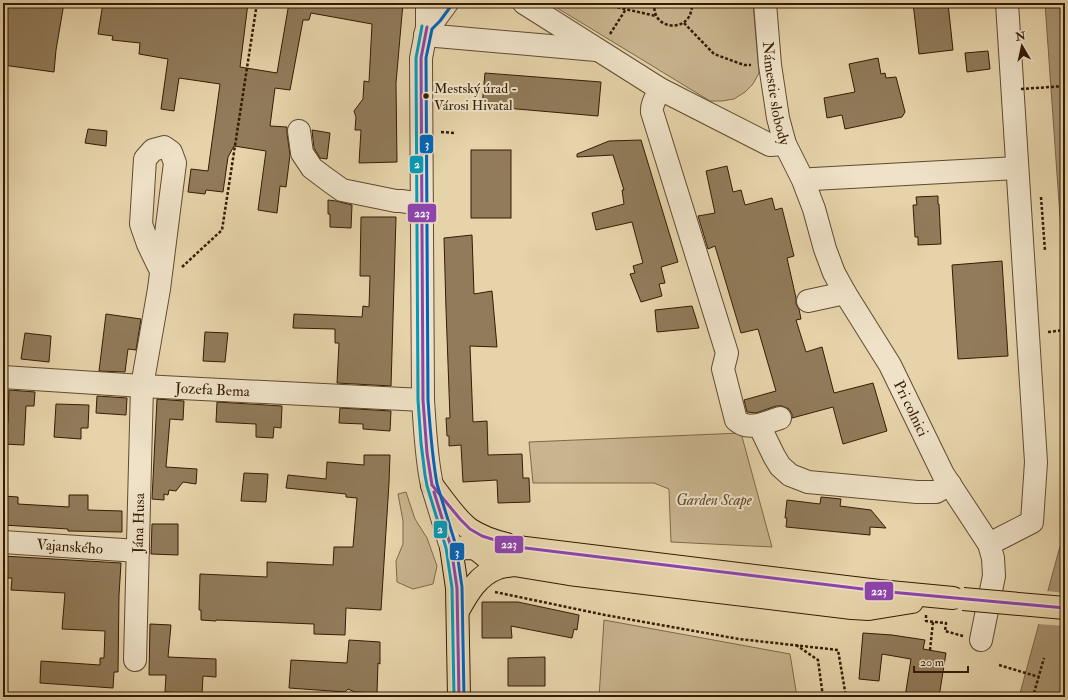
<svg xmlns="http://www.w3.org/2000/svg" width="1068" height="700" font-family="'IM FELL Double Pica',serif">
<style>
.green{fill:#c8b48e;stroke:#7e6849}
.water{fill:#a99572;stroke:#7a6546}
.pier{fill:#e6d3aa}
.building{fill:#917b5a;stroke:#341c04}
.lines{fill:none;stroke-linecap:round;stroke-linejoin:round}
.minor-casing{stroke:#604a2e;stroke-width:24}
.major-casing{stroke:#341c04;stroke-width:24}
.path{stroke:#341c04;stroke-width:2.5;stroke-dasharray:3 2;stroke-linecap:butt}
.minor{stroke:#efe2c8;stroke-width:22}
.major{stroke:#e6d3aa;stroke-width:22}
.major-bridge-casing{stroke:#341c04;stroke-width:24;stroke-linecap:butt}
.path-bridge{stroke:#341c04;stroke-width:2.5;stroke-dasharray:3 2;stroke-linecap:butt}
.major-bridge{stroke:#e6d3aa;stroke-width:22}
.bus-1-casing{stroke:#efe2c8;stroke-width:6}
.bus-2-casing{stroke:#efe2c8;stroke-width:6}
.bus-3-casing{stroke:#efe2c8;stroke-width:6}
.bus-1{stroke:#8e44ad;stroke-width:3}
.bus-2{stroke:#059bba;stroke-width:3}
.bus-3{stroke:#0065bd;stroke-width:3}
.bus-dot{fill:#341c04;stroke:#efe2c8;stroke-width:1.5}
.labels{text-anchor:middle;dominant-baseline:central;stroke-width:4;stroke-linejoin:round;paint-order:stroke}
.bus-label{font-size:14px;fill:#341c04;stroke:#efe2c8;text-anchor:start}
.street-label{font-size:15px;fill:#341c04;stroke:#efe2c8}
.park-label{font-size:15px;font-style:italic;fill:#604a2d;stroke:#efe2c8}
.line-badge{stroke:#efe2c8;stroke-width:1.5}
.badge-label{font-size:11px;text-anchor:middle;font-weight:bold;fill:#fff}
</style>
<rect width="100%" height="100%" fill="#e6d3aa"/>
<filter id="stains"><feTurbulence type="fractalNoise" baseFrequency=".005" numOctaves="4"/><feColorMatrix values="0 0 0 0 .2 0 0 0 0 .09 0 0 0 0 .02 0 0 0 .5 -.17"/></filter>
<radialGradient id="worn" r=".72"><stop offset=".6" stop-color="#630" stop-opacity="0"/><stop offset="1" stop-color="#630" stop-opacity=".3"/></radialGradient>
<g class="green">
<path d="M549,3H753L759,73L753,84L745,92L734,99L722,101H710Z"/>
<path d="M741,433L772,547L671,542L669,489L654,483H533L529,442Z"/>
<path d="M406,492L415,519L427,538L437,566L433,584L413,589L397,582L396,561L403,544V521L398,494Z"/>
<path d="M604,620L790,654L797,697H599Z"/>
</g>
<g class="water">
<path d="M1045,3H1065V288Z"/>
<path d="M1065,528V697H1019Z"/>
</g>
<path class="pier" d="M1046,591L1065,593V626L1037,624Z"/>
<g class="building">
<path d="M3,3H64L56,50L54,72L3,65Z"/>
<path d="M103,3H248L240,67L277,73L289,3H403L396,83L397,162L359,163L361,130H355L356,117L354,111L363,99L364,81L369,82L372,24L311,13L309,20H303L290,90L275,88L270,126L287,127V133L290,155L286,187L280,186L277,213L258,210L266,151L234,146L228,157L223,192L206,190L205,194L188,192L191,169L208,171L220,84L179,78L174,111L161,109L168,59L139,54L140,43L112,40L113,36L98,34Z"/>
<path d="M913,3H948L953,50L919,54Z"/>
<path d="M988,51L990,69L967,72L965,53Z"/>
<path d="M878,58L881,74L885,73L886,78L896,77L905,112L902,117L845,129L842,115L827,118L824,98L855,92L849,64Z"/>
<path d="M485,73L601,82L598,116L482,106Z"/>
<path d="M88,129L107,131L106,146L85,143Z"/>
<path d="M312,130L330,133L327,159L320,158L314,148Z"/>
<path d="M641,140L678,262L661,267L665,283L659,284L662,296L641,302L630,274L635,273L633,266L643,263L632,222L596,230L592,213L624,204L622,190H624L613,155L577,157V154L609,141Z"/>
<rect x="471" y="150" width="40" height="68"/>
<path d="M727,166L733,192L741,190L745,205L772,198L775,210L782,208L794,256L787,258L796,298V304L799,309L801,319L796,320L806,352L822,347L834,393L873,383L887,431L843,444L833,407L792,418V414L789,409L782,406H776L756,413L747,412L744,400L776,391L758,329L741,333L715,246L708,249L698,216L715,213L706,171Z"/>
<path d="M938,196V204H939L941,244L918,245V237H915L913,205H917L916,197Z"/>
<path d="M328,200L336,201L352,205L351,228L330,227V214H328Z"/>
<path d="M361,217H396L391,386L337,383L339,343H335V329L293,328L294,314L362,317L363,306L369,307L370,276H360Z"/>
<path d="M472,235L474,294L492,291L497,347L470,346L473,422L487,421L488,455L522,454L523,478H529L530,502L498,503L497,480L463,482L461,445L449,446V436H447L446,418H450L446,309L444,238Z"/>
<path d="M1002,261L1008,356L958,359L952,265Z"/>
<path d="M692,306L699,328L657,332L655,310Z"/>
<path d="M106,314L141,319L136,350L128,349L125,372L99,371Z"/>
<path d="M205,332L228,333L225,362L203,361Z"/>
<path d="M25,333L51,336L49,362L21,359Z"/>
<path d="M9,390L35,392L34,406H26L24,445L3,444V423H8Z"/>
<path d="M97,396L127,398L126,415L96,413Z"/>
<path d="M157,399L184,401L183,420L170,419L166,467L197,469L196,484L183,482L176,491L169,490L168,495L164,494V500L152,499Z"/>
<path d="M217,402L282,406L281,428L274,427L273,438L256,437V424L216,422Z"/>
<path d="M56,404L89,405L88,428H81V439L54,437Z"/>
<path d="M340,408L391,411L390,431L363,429V424L339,423Z"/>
<path d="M364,455H390L389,483L381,610L346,608L345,635L314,634V624L216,620V621L201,620V610H199L200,574L267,577V562L333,565L334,547H353L357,498L346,497V494L286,488L288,475L326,479L327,462L364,465Z"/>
<path d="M244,473L268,474L266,502L241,501Z"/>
<path d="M69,495H88V510L122,511V532L68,531V529L3,525V496L18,497V504L69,507Z"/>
<path d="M821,497L841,499L840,506L871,510L886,528L870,527V535L786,527L787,518H785L787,500L820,504Z"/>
<path d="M152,524H178V555L151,554Z"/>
<path d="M3,556L121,563L119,595L118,672H114L113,688L40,683L41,661L100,665V658H104L105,631L62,629L65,593L11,590L12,578H3Z"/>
<path d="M482,602H518L579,615L577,630L574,629L572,638L511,626L512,638H482Z"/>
<path d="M150,624L171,625L168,657L216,659V677L203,676L202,694L165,692L166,675H149Z"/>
<path d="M863,633L892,635L925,640L923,649L946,653L939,697H905L911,659L882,654L879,681L859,679Z"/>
<path d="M349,640L380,642V664L378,663L377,693L355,692L348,689L345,692L289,688L291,660L347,663Z"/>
<path d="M545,657V686H508V658Z"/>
</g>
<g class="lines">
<g class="minor-casing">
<g id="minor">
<path d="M427,3V27L421,58L423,400C425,428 426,457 432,485L451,547"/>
<path d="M524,3L660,89L770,145L785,144"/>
<path id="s1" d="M765,3L770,65L778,118L785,144L803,180L814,209L825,249L834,273L845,293L890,365L943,474L989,544L993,558L994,576L981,640"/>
<path d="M427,27L436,18L447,3"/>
<path d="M425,35L596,50"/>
<path d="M660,89C657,96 651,104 652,112L727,353L723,369L736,420C744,427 750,426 759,425L774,456L780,466L790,475L808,482L917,492H936L950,484"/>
<path d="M299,131L302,153L312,168L328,180L342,190L396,201H401L422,204"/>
<path d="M813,179L1017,168"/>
<path d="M808,301L845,293"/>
<path id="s2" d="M3,377L142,386L423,400"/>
<path d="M759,425L780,418"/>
<path id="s3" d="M3,542L138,551"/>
<path d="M989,544L1032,522L1036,462L1007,3"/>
<path id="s4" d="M135,660L142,386L159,289L175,163L171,152L164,147L153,150L145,159L141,224L148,244L161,271"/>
</g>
</g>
<g class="major-casing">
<g id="major">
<path d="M432,485C442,498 458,522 471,530C482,537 494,541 506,544"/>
<path d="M476,549L486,557L514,565L569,574L852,608L869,609L912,602"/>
<path d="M458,611C468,593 478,575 498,568C503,566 509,566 514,565"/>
<path d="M459,697L457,588L451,547C473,550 494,547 517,547L879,591L953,598"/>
</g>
</g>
<g class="path">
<path d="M598,3L656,16"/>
<path d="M655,3C649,30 693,36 692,3"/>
<path d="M684,23L714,54L744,65H751"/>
<path d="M610,34L626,9"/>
<path d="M441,132L455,133"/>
<path d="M1041,197L1045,251"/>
<path d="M182,267L222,230L257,3"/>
<path d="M1048,332L1065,330"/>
<path d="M495,592L605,615L739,639L838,650L846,697"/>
<path d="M926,615V621L946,623L945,631L963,636"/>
<path d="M796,645L818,660L823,697"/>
<path d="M930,650L933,622"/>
<path d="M999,665L1039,677"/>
<path d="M1034,693L1044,658"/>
</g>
<use href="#minor" class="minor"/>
<use href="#major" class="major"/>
<g class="major-bridge-casing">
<path id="major-bridge" d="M963,599L1065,608"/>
</g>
<path class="path-bridge" d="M1021,89L1065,86"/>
<use href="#major-bridge" class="major-bridge"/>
<g class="bus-1-casing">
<g id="bus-1">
<path d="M427,27L421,58L423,400L427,453L432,485L460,519L470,529L482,536L517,547L879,591L1065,608"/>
<path d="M434,492L451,547L457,588L459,697"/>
</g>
</g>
<g class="bus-2-casing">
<path id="bus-2" d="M422,26L416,58L418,400L421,443L425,475L427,486L446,548L452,588L454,697"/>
</g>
<g class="bus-3-casing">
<path id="bus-3" d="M451,6L440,21L432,29L426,58L428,400C430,428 432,456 437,484L456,546L462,587L464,697"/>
</g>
<use href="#bus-1" class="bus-1"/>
<use href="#bus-2" class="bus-2"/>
<use href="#bus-3" class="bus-3"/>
</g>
<circle class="bus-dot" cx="426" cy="96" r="3.5"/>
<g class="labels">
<g class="bus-label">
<text x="434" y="88">Mestský úrad -<tspan x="434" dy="17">Városi Hivatal</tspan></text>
</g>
<g class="street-label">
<text stroke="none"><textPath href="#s1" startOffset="91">Námestie slobody</textPath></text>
<text stroke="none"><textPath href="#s2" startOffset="210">Jozefa Bema</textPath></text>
<text stroke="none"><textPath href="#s1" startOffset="437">Pri colnici</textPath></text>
<text stroke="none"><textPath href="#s4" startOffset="137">Jána Husa</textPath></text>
<text stroke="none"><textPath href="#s3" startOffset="67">Vajanského</textPath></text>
</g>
<g class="park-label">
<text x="714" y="500">Garden Scape</text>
</g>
</g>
<g class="line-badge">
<rect x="419" y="134" width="15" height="20" rx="4" fill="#0065bd"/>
<rect x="409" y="155" width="15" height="19" rx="4" fill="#059bba"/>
<rect x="407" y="203" width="30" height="20" rx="4" fill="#8e44ad"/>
<rect x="433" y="520" width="15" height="19" rx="4" fill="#059bba"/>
<rect x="494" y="535" width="30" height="19" rx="4" fill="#8e44ad"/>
<rect x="449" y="542" width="16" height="19" rx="4" fill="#0065bd"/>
<rect x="864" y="581" width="30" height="20" rx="4" fill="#8e44ad"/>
</g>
<g class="badge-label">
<text x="427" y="148">3</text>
<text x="417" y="168">2</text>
<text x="422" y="217">223</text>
<text x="440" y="533">2</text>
<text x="509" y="548">223</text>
<text x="457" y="556">3</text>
<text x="879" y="595">223</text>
</g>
<rect width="1068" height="700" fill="none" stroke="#e6d3aa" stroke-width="16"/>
<rect x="4" y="4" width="1060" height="692" fill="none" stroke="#341c04" stroke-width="2"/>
<rect x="8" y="8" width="1052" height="684" fill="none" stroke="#341c04"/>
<g transform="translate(1022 46) rotate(351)" stroke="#efe2c8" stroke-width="3" paint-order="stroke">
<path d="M0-3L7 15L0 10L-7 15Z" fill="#341c04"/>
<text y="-6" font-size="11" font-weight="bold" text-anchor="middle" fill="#341c04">N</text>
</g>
<path d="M914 666v6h54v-6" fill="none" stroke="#341c04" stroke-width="2"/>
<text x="920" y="666" font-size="12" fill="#341c04" stroke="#efe2c8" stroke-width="3" paint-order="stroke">20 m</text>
<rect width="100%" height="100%" filter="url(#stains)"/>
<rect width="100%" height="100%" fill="url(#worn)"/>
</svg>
